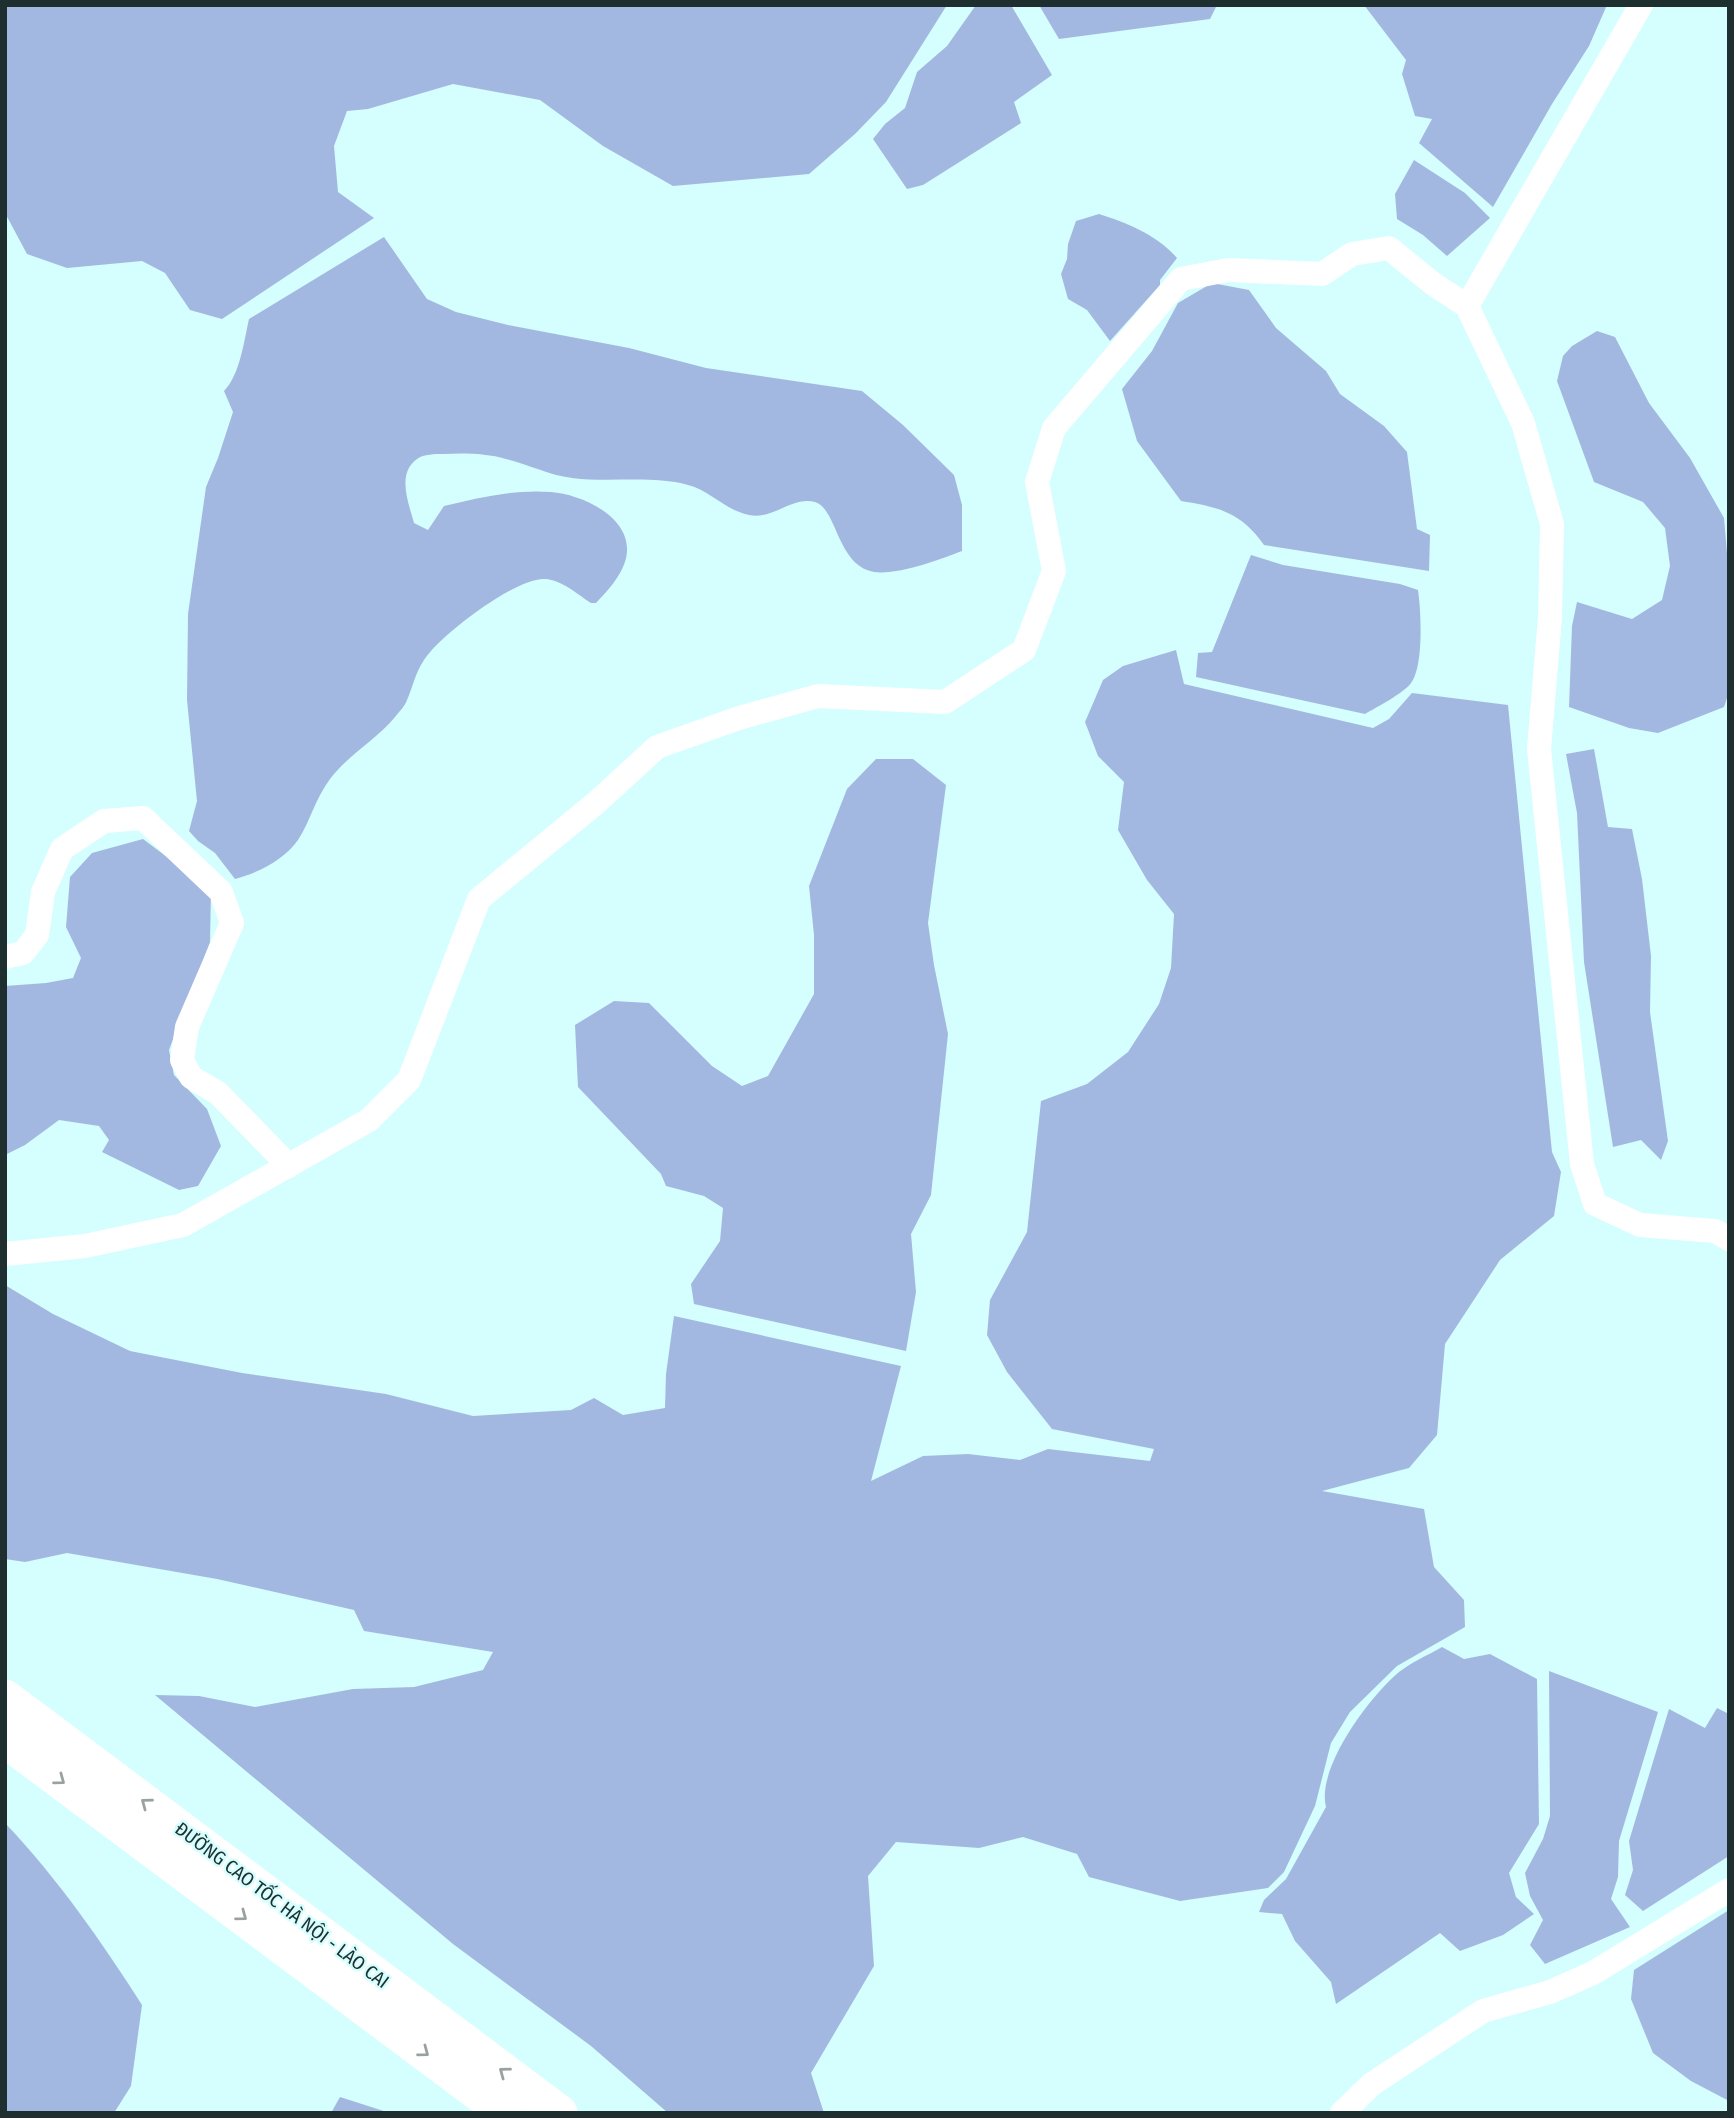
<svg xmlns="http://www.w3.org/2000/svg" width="1734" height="2118" font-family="'Fira Sans Condensed',sans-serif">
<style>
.water{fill:#a3b8e1}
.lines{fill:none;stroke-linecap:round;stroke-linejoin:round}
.minor{stroke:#fff;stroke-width:24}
.highway{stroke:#fff;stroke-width:37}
.oneway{stroke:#9aa1a1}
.labels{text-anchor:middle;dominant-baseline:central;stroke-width:5;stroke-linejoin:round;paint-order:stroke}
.street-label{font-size:19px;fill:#1f2e2f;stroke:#d5fefe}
</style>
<rect width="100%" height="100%" fill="#d5fefe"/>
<g class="water">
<path d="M5,5H947L886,102L855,134L809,174L673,186L603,146L540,100L453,84L368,109L347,111L334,146L338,192L374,218L222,319L190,310L165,273L142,261L67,268L27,254L5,213Z"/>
<path d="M976,5H1011L1052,75L1014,102L1021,123L923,185L907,189L873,139L885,124L905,108L917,72L947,46Z"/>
<path d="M1039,5H1216V7L1210,19L1059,39Z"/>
<path d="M1364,5H1607L1589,46L1552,104L1493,207L1419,143L1432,119L1415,116L1402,74L1406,60Z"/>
<path d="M1414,160L1465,193L1490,218L1447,256L1423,235L1397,219L1395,194Z"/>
<path d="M1099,214C1128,223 1157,235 1177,258L1160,280V285L1110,341L1087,310L1068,299L1061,274L1067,259L1068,244L1076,221Z"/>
<path d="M384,237L427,299L456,312L508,325L629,348L706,368L862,391L903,425L954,475L962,505V551C939,560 899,575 874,572C837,566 837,508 815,502C792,496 773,520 749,515C725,510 711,491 688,485C651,475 610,483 572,478C548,475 528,464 506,459C486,453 463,453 443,454C435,454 424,454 417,459C396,474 409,504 414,523L428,530L444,506C479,498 514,489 551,492C579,494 626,514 627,548C628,569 609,590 596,603H591C577,594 562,580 545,579C516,577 439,636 424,660C415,673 413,687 407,700C405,706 399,712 395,717C375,741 348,755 330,779C315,799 310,822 298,840C284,860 258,873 235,879L215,853L198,841L189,831L197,801L187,700L188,614L206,487L218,458L233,412L224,391C240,375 244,341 249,319Z"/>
<path d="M1212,283L1249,290L1276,328L1326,371L1340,394L1384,426L1407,452L1417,529L1430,535L1429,571L1264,545C1241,512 1218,507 1181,501L1137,441L1122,389L1152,351L1178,303Z"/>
<path d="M1597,331L1615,337L1649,403L1690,458L1724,518L1729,577V692L1724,707L1658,733L1629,728L1569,707L1572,626L1577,602L1632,619L1662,600L1670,566L1665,528L1643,502L1594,482L1557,381L1563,356L1572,346Z"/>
<path d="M1251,555L1283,565L1400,584L1418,590C1421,610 1424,666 1411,683C1404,693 1377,707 1365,714L1196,677L1198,653L1212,652Z"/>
<path d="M1176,650L1184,684L1373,728L1389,719L1412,693L1508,705L1552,1152L1561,1172L1554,1216L1500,1260L1445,1344L1437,1435L1409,1468L1322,1491L1424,1509L1434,1567L1464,1600L1465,1627L1397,1666L1350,1712L1331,1743L1315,1806L1284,1872L1268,1888L1180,1901L1089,1877L1077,1854L1023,1837L979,1848L896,1842L868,1876L874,1966L811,2073L824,2113H668L591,2046L453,1944L155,1695L199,1696L255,1707L353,1689L414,1687L483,1670L493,1652L364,1631L354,1610L217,1579L67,1553L25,1562L5,1559V1285L53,1314L130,1351L242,1373L386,1394L473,1416L571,1410L594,1398L623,1415L665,1408L666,1374L674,1316L901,1366L871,1481L923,1456L968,1454L1020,1460L1048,1449L1150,1461L1154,1449L1052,1429L1007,1372L987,1335L990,1300L1027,1232L1041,1101L1087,1084L1128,1052L1159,1004L1171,968L1174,914L1147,880L1118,830L1124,782L1098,756L1085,722L1103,680L1123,666Z"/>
<path d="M1594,749L1608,827L1632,829L1642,879L1651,956L1650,1012L1668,1141L1661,1160L1641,1140L1613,1147L1584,962L1577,813L1566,754Z"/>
<path d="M876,759H913L946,785L928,923L934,965L948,1034L931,1195L911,1234L916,1292L906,1351L694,1304L691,1284L720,1241L723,1208L704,1196L666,1186L661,1174L578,1087L575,1025L614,1001L649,1003L712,1066L742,1086L768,1076L814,994V935L809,886L847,789Z"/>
<path d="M143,839L211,890L210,942L169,1050L174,1075L207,1109L221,1146L198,1186L179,1190L102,1152L109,1140L99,1126L59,1120L25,1145L5,1155V986L46,983L73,978L81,958L66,927L70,877L92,853Z"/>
<path d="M1442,1647L1464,1659L1490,1654L1537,1679L1539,1824L1509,1873L1516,1897L1534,1914L1503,1935L1460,1951L1440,1933L1336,2004L1331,1982L1295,1941L1282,1914L1259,1912L1264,1900L1286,1879L1326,1807C1316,1768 1370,1696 1399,1672C1412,1662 1428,1655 1442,1647Z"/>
<path d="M1549,1671L1658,1712L1619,1841L1618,1877L1611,1899L1630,1927L1545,1964L1530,1945L1543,1920L1530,1896L1525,1873L1543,1839L1550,1816Z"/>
<path d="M1717,1708L1729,1714V1856L1643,1911L1625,1895L1633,1870L1629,1841L1669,1709L1705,1728Z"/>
<path d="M5,1823C58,1879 101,1941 142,2005L131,2086L114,2113H5Z"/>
<path d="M1729,1910V2101L1691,2081L1653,2053L1631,1999L1634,1970Z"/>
<path d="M340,2097L390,2113H331Z"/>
</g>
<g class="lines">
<g class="minor">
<path d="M1467,306L1641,5"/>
<path d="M5,957L23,953L37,935L43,892L62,849L104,821L143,818L221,892L232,923L187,1027L182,1060L191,1077L218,1093L289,1166"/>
<path d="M5,1254L85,1246L183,1225L369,1120L409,1080L479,899L597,802L657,747L739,718L818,696L945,702L1024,650L1054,571L1037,482L1054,428L1181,279L1228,270L1322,274L1352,254L1389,248L1432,283L1467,306L1523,423L1552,524L1550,617L1539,749L1582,1164L1595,1204L1640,1225L1715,1231L1729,1239"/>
<path d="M1342,2113L1372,2084L1483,2011L1550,1992L1593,1973L1729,1890"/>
</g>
<g class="highway">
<path d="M5,1698L559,2113"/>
<path d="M5,1739L506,2113"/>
</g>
</g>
<defs><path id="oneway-chevron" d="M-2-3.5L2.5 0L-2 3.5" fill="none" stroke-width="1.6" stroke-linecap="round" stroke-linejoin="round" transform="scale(1.75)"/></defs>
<g class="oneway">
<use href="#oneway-chevron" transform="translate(60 1780) rotate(37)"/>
<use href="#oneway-chevron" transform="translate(146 1803) rotate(-143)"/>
<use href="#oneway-chevron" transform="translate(242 1916) rotate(37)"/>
<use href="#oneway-chevron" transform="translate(424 2052) rotate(37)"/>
<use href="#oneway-chevron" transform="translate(504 2072) rotate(-143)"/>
</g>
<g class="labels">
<g class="street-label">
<text transform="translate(282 1905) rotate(37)">ĐƯỜNG CAO TỐC HÀ NỘI - LÀO CAI</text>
</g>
</g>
<rect width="1734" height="2118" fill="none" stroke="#1f2e2f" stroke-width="14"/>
</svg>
